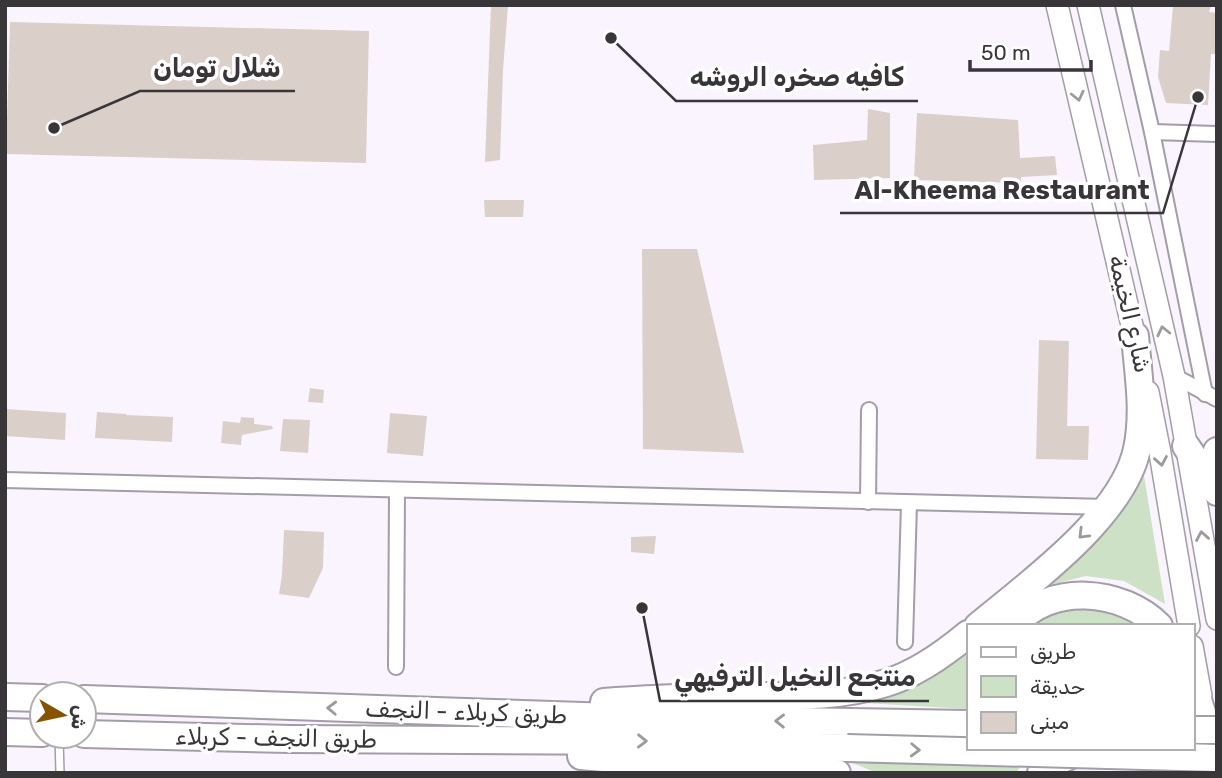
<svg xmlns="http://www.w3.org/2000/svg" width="1222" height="778" font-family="Rubik,'Noto Naskh Arabic',sans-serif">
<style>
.green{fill:#cde1c7}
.building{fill:#dbcfc9}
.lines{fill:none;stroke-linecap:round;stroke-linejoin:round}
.lane-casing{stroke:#a39da7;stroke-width:10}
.street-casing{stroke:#a39da7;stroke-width:18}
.secondary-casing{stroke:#a39da7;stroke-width:24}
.highway-casing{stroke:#a39da7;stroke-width:30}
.lane{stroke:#fff;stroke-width:7}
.street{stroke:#fff;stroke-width:14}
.secondary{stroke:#fff;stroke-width:21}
.highway{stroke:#fff;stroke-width:26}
.highway-bridge-casing{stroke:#a39da7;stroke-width:30;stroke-linecap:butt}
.highway-bridge{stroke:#fff;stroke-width:26}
.oneway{stroke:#9c9a9c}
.labels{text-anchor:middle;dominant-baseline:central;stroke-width:7;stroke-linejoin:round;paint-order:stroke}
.street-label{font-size:24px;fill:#39363a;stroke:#fff}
.leader{fill:none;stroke:#39363a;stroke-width:2.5}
.callout-dot{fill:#39363a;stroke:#fff;stroke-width:2.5}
.callout-label{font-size:26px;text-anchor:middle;font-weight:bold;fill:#39363a;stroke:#fff;stroke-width:7;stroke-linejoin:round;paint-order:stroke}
</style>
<rect width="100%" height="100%" fill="#faf4fe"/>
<g class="green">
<path d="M1144,476L1165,604L1124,581L1086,576L1041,587L1102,532Z"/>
<path d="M1078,607C1101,607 1122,607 1138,626H1030L1044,614Z"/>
<path d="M968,643V709L847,702Z"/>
<path d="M848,761L1022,764L1016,773H877Z"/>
</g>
<g class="building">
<path d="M491,5H508L503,70L500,160L485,162Z"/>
<path d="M1188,5L1211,6L1209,12L1217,13V54H1211L1208,105L1166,103L1158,77L1160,50L1169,51L1173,6L1188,7Z"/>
<path d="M10,22L369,31L366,163L6,154Z"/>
<path d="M868,109L890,113V178L814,180L813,145L867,140Z"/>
<path d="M917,113L1018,120L1020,158L1055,156L1057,175L1021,177V183L914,180Z"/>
<path d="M484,200H524L523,217H485Z"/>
<path d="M642,249H697L744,453L643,449Z"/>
<path d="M1039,340L1069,341L1067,426H1089L1088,460L1036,459Z"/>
<path d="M310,388L324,390L323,403L308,402Z"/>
<path d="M5,409L66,413L65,440L5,436Z"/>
<path d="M97,412L126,414V415L173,417L172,442L95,438Z"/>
<path d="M390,413L427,416L423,456L387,453Z"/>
<path d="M241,417L254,418V424L272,426L273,429L242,435L241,445L221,443L223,421L240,423Z"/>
<path d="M283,419L310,420L308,453L280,451Z"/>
<path d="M284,530L324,532L323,568L309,598L279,594L282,575Z"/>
<path d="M656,536L654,554L631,552V537Z"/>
</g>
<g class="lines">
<g class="lane-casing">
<path id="lane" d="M59,736L60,773"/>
</g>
<g class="street-casing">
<g id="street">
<path d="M1123,5L1152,132L1205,394"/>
<path d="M1152,132L1217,134"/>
<path d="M1174,376L1217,399"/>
<path d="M5,480L1108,507"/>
<path d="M868,502L869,410"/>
<path d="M905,642L909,503"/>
<path d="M396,667L397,491"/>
</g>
</g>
<g class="secondary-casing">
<g id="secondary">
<path d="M1057,5L1138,351"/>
<path d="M1088,5L1174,376L1217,619"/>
<path d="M1148,392L1160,453L1189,626"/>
<path d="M1192,646L1201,696"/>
</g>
</g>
<g class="highway-casing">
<g id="highway">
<path d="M1186,446L1217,492"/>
<path d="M1217,451C1213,462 1212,472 1217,483"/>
<path d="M978,626C1030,583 1123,516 1137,449C1145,412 1138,373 1135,336"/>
<path d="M1014,626C1048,582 1123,589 1159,626"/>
<path d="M1192,681L1205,722"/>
<path d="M5,697L42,698"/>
<path d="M84,699L673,719L968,724"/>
<path d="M604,702C652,698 700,697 748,696C795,696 841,697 886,683C916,674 944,654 968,634"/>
<path d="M5,732L42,733"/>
<path d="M84,734L290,739L648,741L847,748"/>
<path d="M581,756L660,763L810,769L837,773"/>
<path d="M1041,773L1055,762L1072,755"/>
</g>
</g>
<use href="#lane" class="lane"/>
<use href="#street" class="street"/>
<use href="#secondary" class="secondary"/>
<use href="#highway" class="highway"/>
<g class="highway-bridge-casing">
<g id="highway-bridge">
<path d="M1192,730H1217"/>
<path d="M847,748L1217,758"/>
</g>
</g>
<use href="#highway-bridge" class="highway-bridge"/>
</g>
<defs><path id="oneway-chevron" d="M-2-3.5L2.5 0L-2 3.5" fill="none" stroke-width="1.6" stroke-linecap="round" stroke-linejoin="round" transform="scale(1.75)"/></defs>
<g class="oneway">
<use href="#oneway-chevron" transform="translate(1078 96) rotate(77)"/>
<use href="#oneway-chevron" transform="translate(1163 331) rotate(-103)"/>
<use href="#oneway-chevron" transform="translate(1161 461) rotate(80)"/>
<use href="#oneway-chevron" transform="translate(1083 534) rotate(135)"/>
<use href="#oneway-chevron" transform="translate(1202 536) rotate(-100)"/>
<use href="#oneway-chevron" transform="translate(332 708) rotate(-178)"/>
<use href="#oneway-chevron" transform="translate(780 721) rotate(-179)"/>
<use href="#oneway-chevron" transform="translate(642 741) rotate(1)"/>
<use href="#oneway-chevron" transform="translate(915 750) rotate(2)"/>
</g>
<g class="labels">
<g class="street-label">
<text transform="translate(1130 314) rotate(77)">شارع الخيمة</text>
<text transform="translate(466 712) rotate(2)">طريق کربلاء - النجف</text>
<text transform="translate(276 738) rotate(1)">طريق النجف - کربلاء</text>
</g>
</g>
<path class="leader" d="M54 128L140 91H295M611 38L676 101H918M1198 97L1163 213H840M642 608L660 701H929"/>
<g class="callout-dot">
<circle cx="54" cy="128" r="7"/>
<circle cx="611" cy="38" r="7"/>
<circle cx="1198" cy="97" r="7"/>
<circle cx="642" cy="608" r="7"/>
</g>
<g class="callout-label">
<text x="217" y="77">شلال تومان</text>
<text x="797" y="86">كافيه صخره الروشه</text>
<text x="1002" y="199">Al-Kheema Restaurant</text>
<text x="795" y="686">منتجع النخيل الترفيهي</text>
</g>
<rect width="1222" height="778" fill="none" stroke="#39363a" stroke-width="14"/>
<rect x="967" y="624" width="228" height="126" fill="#ffffff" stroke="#b0afb0" stroke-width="2"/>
<rect x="981" y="647" width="35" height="10" fill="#ffffff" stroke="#b0afb0" stroke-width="2"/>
<text x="1030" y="659" font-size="21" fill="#39363a">طريق</text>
<rect x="981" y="676" width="35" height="21" fill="#cde1c7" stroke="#b0afb0" stroke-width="2"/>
<text x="1030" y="694" font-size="21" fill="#39363a">حديقة</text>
<rect x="981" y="712" width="35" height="21" fill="#dbcfc9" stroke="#b0afb0" stroke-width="2"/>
<text x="1030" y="729" font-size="21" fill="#39363a">مبنى</text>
<g transform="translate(63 715) rotate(99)"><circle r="33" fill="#ffffff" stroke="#b0afb0" stroke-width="2"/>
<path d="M0-5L12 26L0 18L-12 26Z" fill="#875300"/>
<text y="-10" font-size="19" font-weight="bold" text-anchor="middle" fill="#39363a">ش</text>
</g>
<path d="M970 60v10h121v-10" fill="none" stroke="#39363a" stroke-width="3.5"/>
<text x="981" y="60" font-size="21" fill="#39363a" stroke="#ffffff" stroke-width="5" paint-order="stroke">50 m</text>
</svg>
